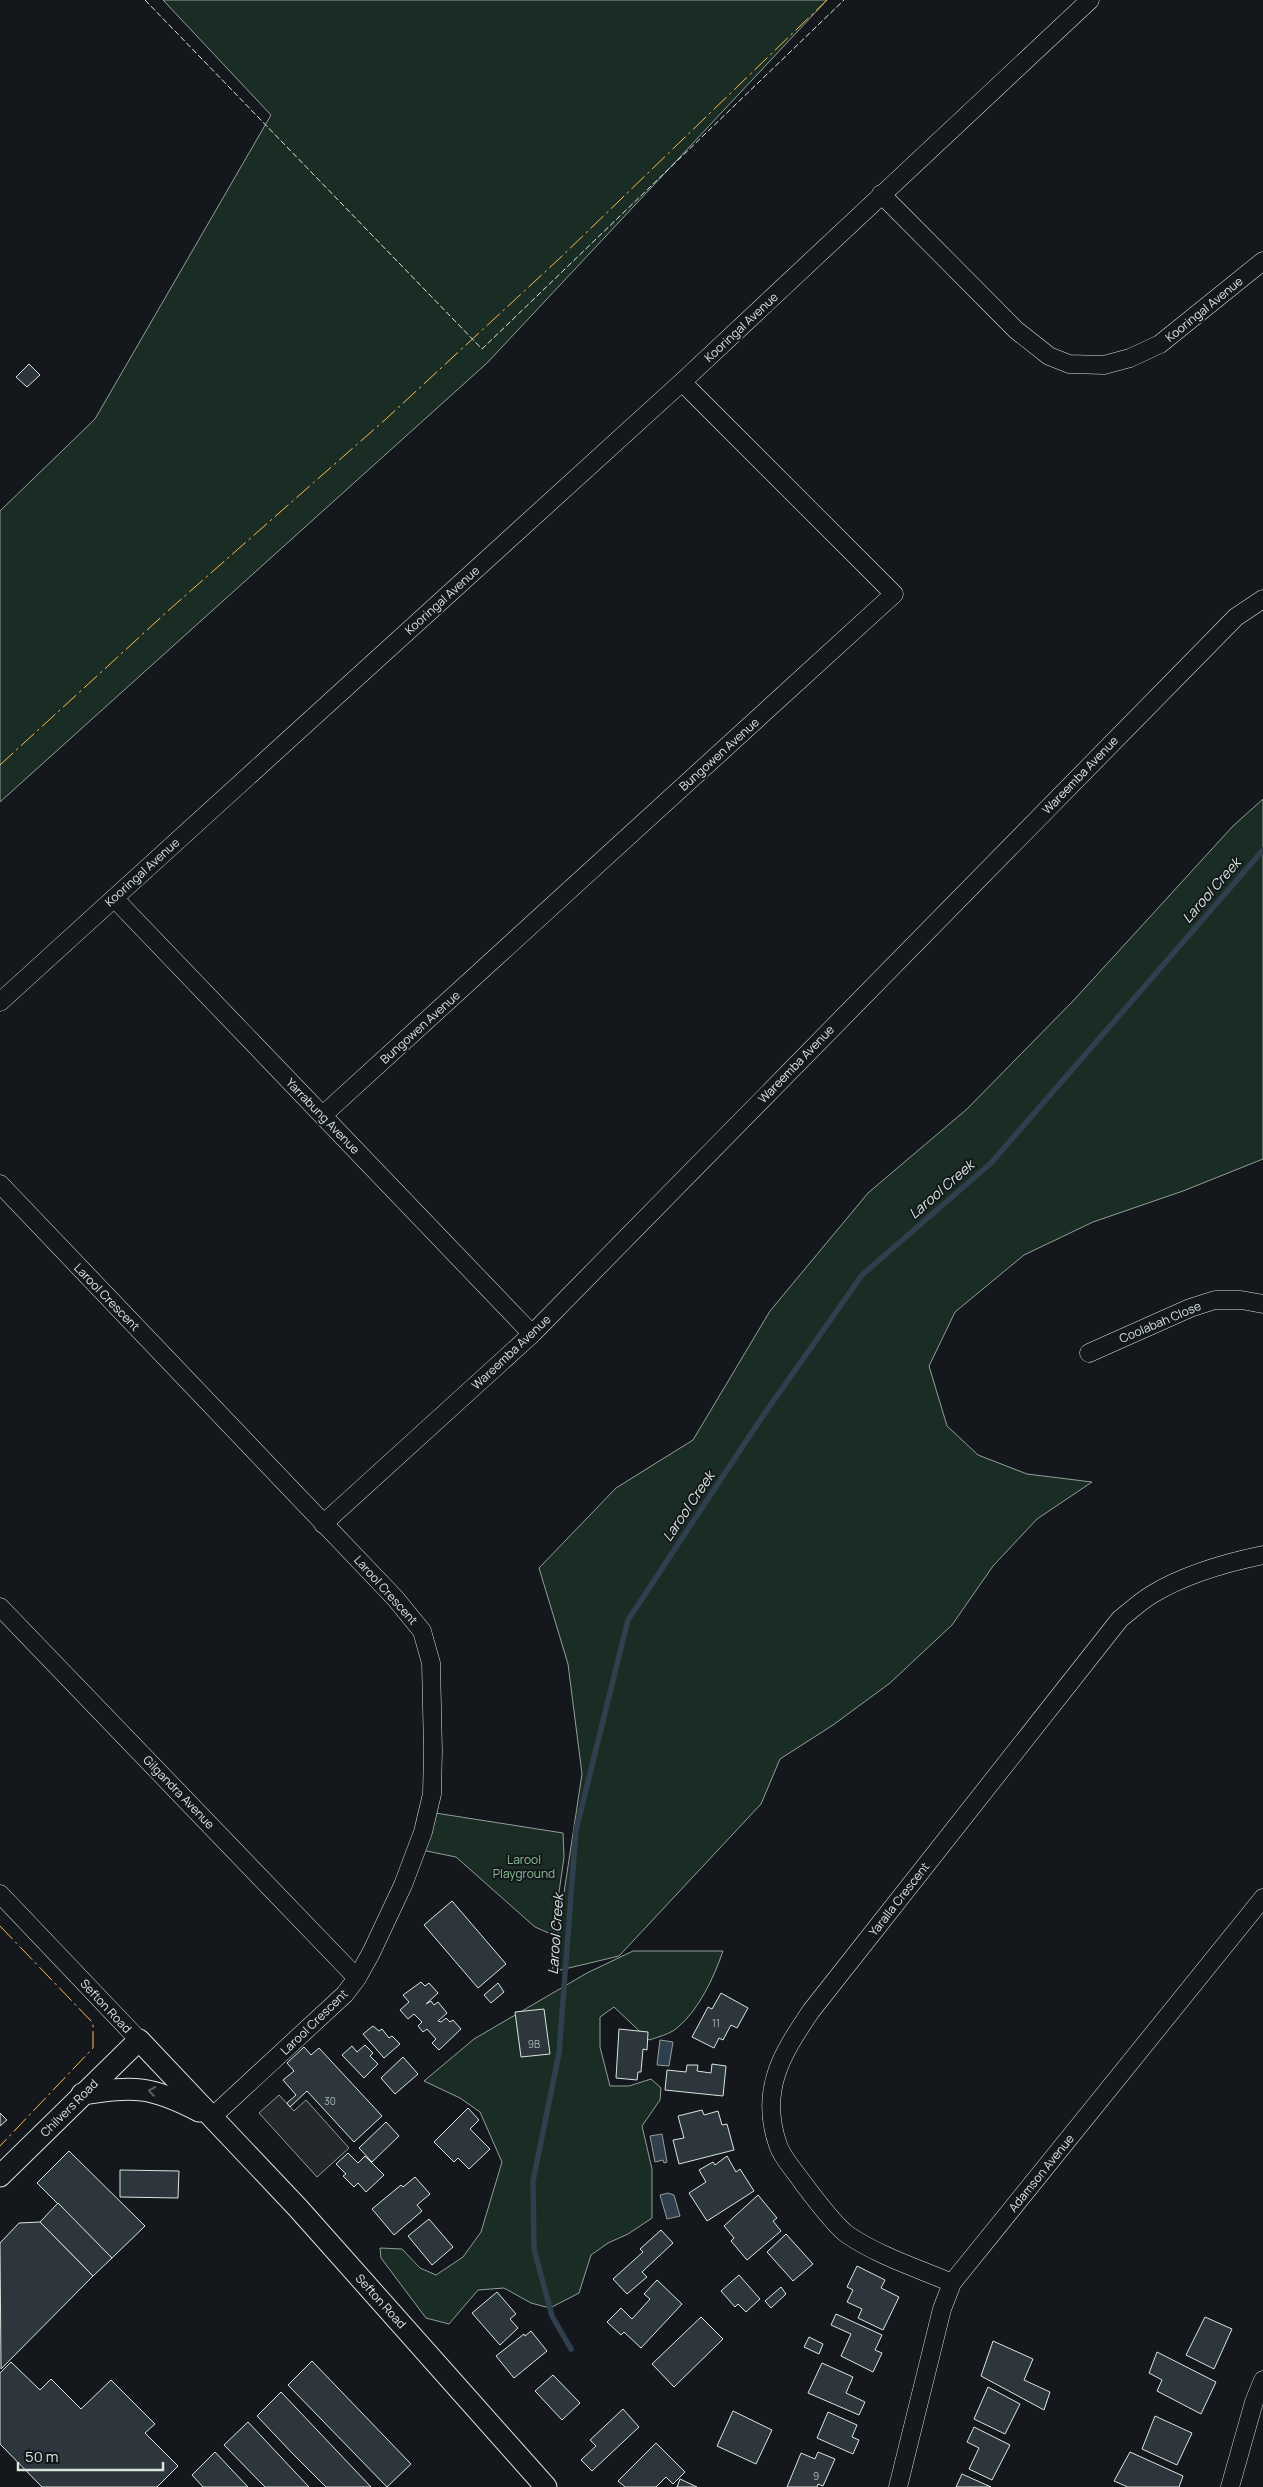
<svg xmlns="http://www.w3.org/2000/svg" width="1263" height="2487" font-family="Manrope,sans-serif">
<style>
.green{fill:#1a2d24;stroke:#939e99}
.parking{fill:#24282b;stroke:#939e99}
.water{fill:#2f3f4d;stroke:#939e99}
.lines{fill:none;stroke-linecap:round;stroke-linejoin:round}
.stream{stroke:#2f3f4d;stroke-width:5.5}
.building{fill:#2c363c;stroke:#d8e6dc}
.minor-casing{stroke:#d8e6dc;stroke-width:19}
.tertiary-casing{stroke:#d8e6dc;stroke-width:23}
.minor{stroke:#14181c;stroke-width:18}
.tertiary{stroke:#14181c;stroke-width:21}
.fence{stroke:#d8e6dc;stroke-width:1;stroke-dasharray:6 2.5;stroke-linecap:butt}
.power{stroke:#ffb74d;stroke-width:1;stroke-dasharray:18 4 2.5 4;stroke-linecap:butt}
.oneway{stroke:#59605f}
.labels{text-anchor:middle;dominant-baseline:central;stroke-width:4;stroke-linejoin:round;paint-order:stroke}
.number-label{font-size:10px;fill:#adbab4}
.street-label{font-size:12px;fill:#d8e6dc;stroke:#14181c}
.park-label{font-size:12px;fill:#8ac095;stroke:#14181c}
.water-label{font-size:14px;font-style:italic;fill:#d8e6dc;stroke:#14181c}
</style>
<rect width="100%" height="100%" fill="#14181c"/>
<g class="green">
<path d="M163,0H827L487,363L0,802V511L95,419L271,115Z"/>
<path d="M1263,799V1159L1183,1191L1093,1222L1024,1255L955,1312L929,1366L947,1426L978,1455L1027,1474L1092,1482L1037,1519L993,1566L952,1625L890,1683L833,1725L780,1759L761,1804L619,1956L552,1972L582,1774L568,1664L539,1568L616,1488L693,1440L770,1311L868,1193L967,1109L1073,1001L1233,826Z"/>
<path d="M429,1812L563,1833L564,1857L553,1935L535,1927L456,1857L417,1849Z"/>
<path d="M633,1951H723C714,1977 699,2010 677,2028C670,2034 658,2037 649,2040L614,2007L600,2017V2047L610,2086H629L651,2079L661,2088L660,2100L642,2126L652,2169V2218L628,2234L608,2243L591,2255L579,2293L550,2308L531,2303L504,2288L478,2290L449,2324L426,2318L381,2258L380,2248L402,2249L420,2268L436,2275L463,2257L481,2232L502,2162L480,2112L460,2098L424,2081L474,2039L587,1973Z"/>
</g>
<path class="parking" d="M279,2095L294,2111L306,2100L349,2148L317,2177L259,2113Z"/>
<g class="water">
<path d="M660,2040L673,2042L669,2066L657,2065Z"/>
<path d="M662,2134L667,2162L664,2163L663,2160L655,2162L650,2136Z"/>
<path d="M668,2193L674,2195L680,2216L667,2219L660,2195Z"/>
</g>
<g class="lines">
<path class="stream" d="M571,2349L552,2316L534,2249L533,2181L559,2053L576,1830L628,1620L758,1423L862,1275L991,1163L1263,850"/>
</g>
<g class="building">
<path d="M29,364L40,375L27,387L16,377Z"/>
<path d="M452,1901L506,1964L478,1988L424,1925Z"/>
<path d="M421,1982L425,1986L429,1983L438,1993L426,2004L431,2001L434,2005L438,2002L447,2013L438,2021L441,2022L446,2018L450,2022L453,2020L461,2029L439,2050L432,2043L436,2039L427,2029L423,2032L418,2026L422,2022L414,2014L408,2019L400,2010L409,2002L403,1995Z"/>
<path d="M498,1983L504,1992L491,2003L484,1995Z"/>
<path d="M721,1993L748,2008L737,2028L731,2025L723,2040L719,2038L714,2048L692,2037L708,2007L712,2009Z"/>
<path d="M544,2009L550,2054L521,2057L515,2012Z"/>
<path d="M373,2026L379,2031L382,2029L389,2038L392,2036L400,2044L384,2058L363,2034Z"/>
<path d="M619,2029L648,2032L647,2050L643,2049L641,2072H638L637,2080L616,2078Z"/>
<path d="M365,2045L373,2053L370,2056L378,2064L364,2078L342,2055L352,2046L357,2052Z"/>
<path d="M304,2047L311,2055L319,2048L382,2116L354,2142L307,2091L290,2107L287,2103L296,2095L283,2080L294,2071L287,2063Z"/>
<path d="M403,2057L418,2074L395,2094L381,2078Z"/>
<path d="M712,2064L726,2066L723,2096L665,2090L667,2070L686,2072L687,2065H698L697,2071L711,2073Z"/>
<path d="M468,2108L479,2120L470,2129L490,2149L469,2169L458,2158L454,2162L434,2142Z"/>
<path d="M702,2110L704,2115L718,2111L722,2125L727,2124L734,2150L679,2164L673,2140L684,2138L678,2116Z"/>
<path d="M0,2113L7,2120L0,2126Z"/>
<path d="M386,2122L399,2136L372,2162L359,2148Z"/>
<path d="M69,2151L145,2226L112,2258L37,2183Z"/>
<path d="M348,2153L358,2163L365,2156L384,2175L366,2192L358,2183L354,2187L343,2176L346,2174L336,2164Z"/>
<path d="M727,2156L736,2172L740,2169L754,2191L707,2221L689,2193L706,2182L699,2170L713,2162L715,2165Z"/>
<path d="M120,2170L179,2171L178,2198L120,2197Z"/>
<path d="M415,2177L430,2194L417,2205L422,2211L394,2235L372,2209L401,2185L403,2187Z"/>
<path d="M758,2195L777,2218L773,2221L781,2231L747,2260L731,2241L734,2238L724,2226Z"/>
<path d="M58,2203L112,2258L93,2276L40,2222Z"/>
<path d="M429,2219L453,2247L432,2265L408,2236Z"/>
<path d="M40,2222L93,2276L1,2369L0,2243L19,2223Z"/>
<path d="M661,2230L673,2243L642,2272L647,2277L627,2294L613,2279L643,2252L640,2249Z"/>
<path d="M786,2234L813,2264L793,2281L767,2252Z"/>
<path d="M857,2266L885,2280L881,2288L899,2297L883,2330L858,2318L862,2309L847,2302L853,2290L847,2287Z"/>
<path d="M739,2275L760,2299L746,2312L738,2304L735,2307L721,2291Z"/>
<path d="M657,2280L682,2304L641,2348L624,2332L621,2335L607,2322L621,2308L632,2319L650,2299L644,2294Z"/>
<path d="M781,2287L786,2294L771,2308L765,2301Z"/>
<path d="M497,2292L516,2314L510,2319L518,2328L500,2345L472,2313Z"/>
<path d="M836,2314L882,2335L875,2350L882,2353L873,2372L841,2356L851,2334L831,2325Z"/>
<path d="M701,2317L723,2339L674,2387L652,2364Z"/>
<path d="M1205,2317L1232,2329L1214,2369L1186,2355Z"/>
<path d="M531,2331L547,2351L514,2378L496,2356L524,2334L525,2336Z"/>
<path d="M809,2337L823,2344L819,2354L804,2347Z"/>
<path d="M993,2341L1033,2359L1024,2380L1050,2392L1044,2410L981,2376Z"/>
<path d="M1157,2352L1216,2382L1201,2414L1157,2391L1162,2380L1149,2373Z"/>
<path d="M312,2361L411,2464L387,2487L288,2385Z"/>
<path d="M11,2362L40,2390L51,2379L81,2409L111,2380L155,2424L145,2433L178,2466L157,2487H42L0,2444V2373Z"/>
<path d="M822,2363L853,2377L846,2393L865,2402L859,2415L808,2393Z"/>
<path d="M553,2375L580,2403L562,2420L535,2391Z"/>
<path d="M988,2387L1020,2404L1005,2434L974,2419Z"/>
<path d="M281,2392L371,2487H326L293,2454L257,2416Z"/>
<path d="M623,2409L639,2427L592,2471L581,2460L596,2446L590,2440Z"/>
<path d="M733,2411L772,2430L756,2464L717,2446Z"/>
<path d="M828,2412L857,2425L852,2437L859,2440L853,2454L817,2438Z"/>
<path d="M1155,2416L1192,2433L1177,2465L1142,2449Z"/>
<path d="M248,2422L309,2487H265L224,2445Z"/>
<path d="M974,2427L1010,2445L992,2480L969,2469L979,2448L967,2442Z"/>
<path d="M656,2443L685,2472L673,2484L666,2477L656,2487H625L618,2481Z"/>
<path d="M215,2452L248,2487H203L192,2475Z"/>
<path d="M818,2452L835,2459L823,2486L818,2484L817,2487H787L801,2453L815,2459Z"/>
<path d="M1130,2452L1183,2476L1179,2487H1128L1114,2481Z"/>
<path d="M962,2474L991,2487H956Z"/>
<path d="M680,2479L697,2487H677Z"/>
</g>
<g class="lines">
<g class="minor-casing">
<g id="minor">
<path d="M881,194L1016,330L1049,356L1069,364L1104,365L1130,358L1160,344L1263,261"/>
<path d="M114,898L532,1334"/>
<path d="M0,1002L682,382L1090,0"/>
<path d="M323,1115L894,594L682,382"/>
<path d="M0,1184L395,1598L422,1631L431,1663L433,1751L432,1794L423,1832L403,1885L371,1953L357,1978L345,1994L212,2117"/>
<path d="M1089,1353L1190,1308L1215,1300H1241L1263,1304"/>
<path d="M323,1524L532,1334L1236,617L1263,599"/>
<path d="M0,1607L357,1978"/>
<path d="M0,1894L139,2040"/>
<path d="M952,2283C917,2268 879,2256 848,2235C836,2227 812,2195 803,2183C795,2171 782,2158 778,2145C759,2090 782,2054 811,2011L1120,1619C1130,1611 1140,1602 1151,1595C1185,1574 1224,1563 1263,1555"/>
<path d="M898,2487L942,2309L952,2283L1263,1898"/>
<path d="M1230,2487L1254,2402L1263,2380"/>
</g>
</g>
<g class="tertiary-casing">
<g id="tertiary">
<path d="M82,2094C135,2086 151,2086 199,2111"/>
<path d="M0,2176L139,2040L298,2208L546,2487"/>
</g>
</g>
<use href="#minor" class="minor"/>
<use href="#tertiary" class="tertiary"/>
<path class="fence" d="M145,0L482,349L844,0"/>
<g class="power">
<path d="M0,765L170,609L387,418L560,258L827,0"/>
<path d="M0,1926L93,2023V2048L0,2146"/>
</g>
</g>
<defs><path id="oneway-chevron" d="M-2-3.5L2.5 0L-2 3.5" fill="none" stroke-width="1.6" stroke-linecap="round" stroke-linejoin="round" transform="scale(1.25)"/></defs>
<use class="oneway" href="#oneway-chevron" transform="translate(152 2091) rotate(-170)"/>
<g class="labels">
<g class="number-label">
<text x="716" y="2023">11</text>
<text x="534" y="2044">9B</text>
<text x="330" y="2101">30</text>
<text x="816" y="2476">9</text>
</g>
<g class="street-label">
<text transform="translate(1204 309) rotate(-39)">Kooringal Avenue</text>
<text transform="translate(741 327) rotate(-43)">Kooringal Avenue</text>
<text transform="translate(442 600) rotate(-42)">Kooringal Avenue</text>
<text transform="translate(719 754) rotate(-42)">Bungowen Avenue</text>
<text transform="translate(1080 775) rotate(-46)">Wareemba Avenue</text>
<text transform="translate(142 872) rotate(-42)">Kooringal Avenue</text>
<text transform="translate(420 1027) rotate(-42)">Bungowen Avenue</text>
<text transform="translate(796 1064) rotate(-46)">Wareemba Avenue</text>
<text transform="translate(323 1116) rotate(46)">Yarrabung Avenue</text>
<text transform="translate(107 1297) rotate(46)">Larool Crescent</text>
<text transform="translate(1160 1322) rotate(-23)">Coolabah Close</text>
<text transform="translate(511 1352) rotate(-43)">Wareemba Avenue</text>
<text transform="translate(386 1590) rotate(48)">Larool Crescent</text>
<text transform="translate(179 1792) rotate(46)">Gilgandra Avenue</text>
<text transform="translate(899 1899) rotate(-52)">Yaralla Crescent</text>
<text transform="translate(106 2006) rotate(47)">Sefton Road</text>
<text transform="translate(314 2022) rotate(-44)">Larool Crescent</text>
<text transform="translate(69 2108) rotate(-45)">Chilvers Road</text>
<text transform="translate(1041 2173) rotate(-51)">Adamson Avenue</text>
<text transform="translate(381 2301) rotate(48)">Sefton Road</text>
</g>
<g class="park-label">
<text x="524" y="1859">Larool<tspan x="524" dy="14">Playground</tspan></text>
</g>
<g class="water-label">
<text transform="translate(1211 890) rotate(-49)">Larool Creek</text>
<text transform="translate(941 1189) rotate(-41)">Larool Creek</text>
<text transform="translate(688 1506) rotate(-56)">Larool Creek</text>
<text transform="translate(555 1934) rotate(-86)">Larool Creek</text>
</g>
</g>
<path d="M18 2462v8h145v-8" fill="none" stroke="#d8e6dc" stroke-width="2.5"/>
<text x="25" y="2462" font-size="15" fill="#d8e6dc" stroke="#14181c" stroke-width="4" paint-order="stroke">50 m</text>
</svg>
